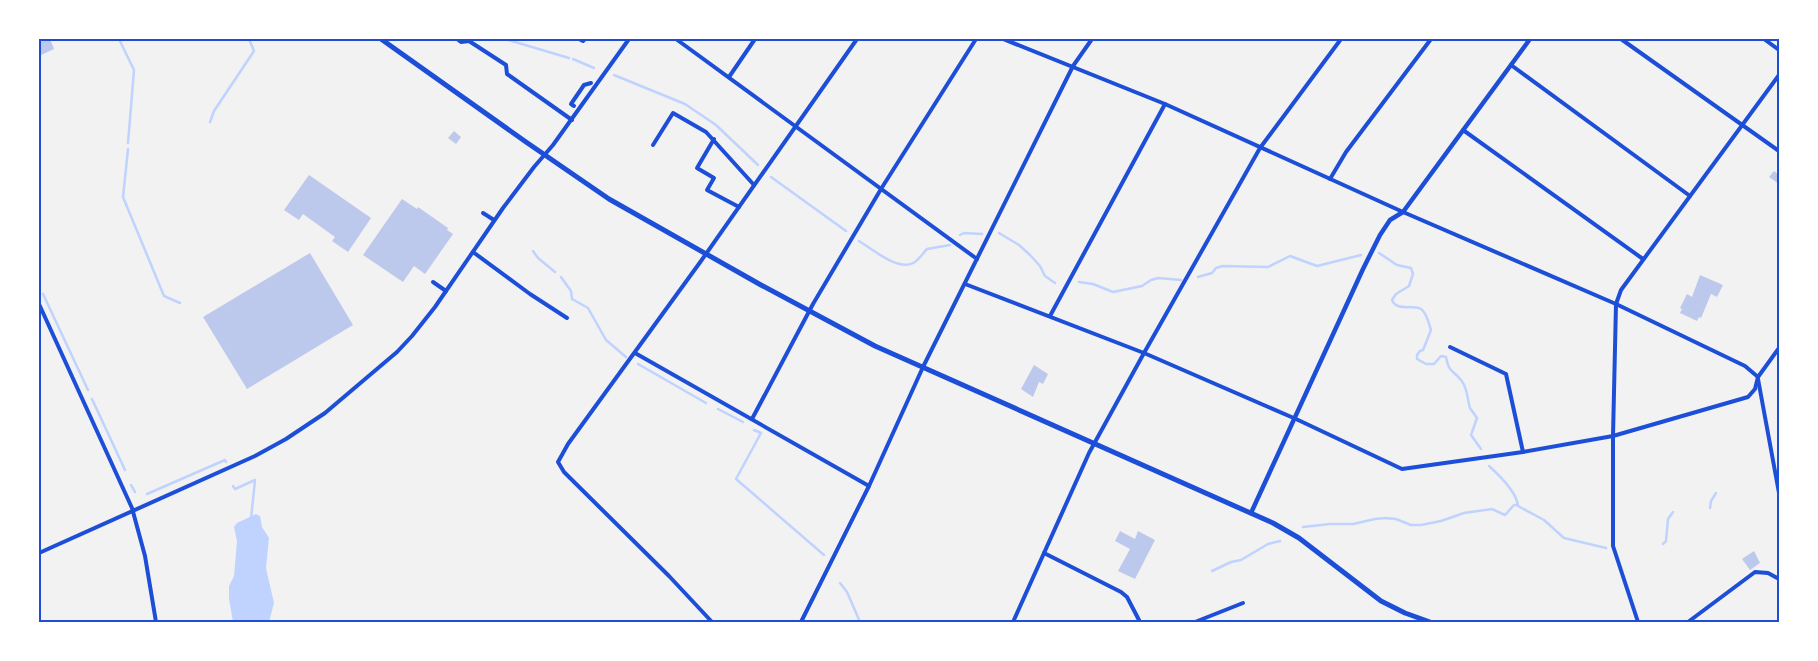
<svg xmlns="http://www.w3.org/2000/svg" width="1818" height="661" font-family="Quicksand,sans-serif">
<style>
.water{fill:#bfd3fe}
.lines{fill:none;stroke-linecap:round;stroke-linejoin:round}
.stream{stroke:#bfd3fe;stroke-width:2.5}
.building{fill:#bdc9ec}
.minor{stroke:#1d4ed8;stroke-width:4}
.tertiary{stroke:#1d4ed8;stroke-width:4.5}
.secondary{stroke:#1d4ed8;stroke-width:5}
.neatline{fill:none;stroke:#1d4ed8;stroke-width:2}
</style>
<rect width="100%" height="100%" fill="#f2f2f2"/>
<path class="water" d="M256,514L260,516L262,527L269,538L266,568L274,603L269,622H233L229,599V586L234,576L237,541L234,527L237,523Z"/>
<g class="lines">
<g class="stream">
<path d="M119,39L134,70L128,143"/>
<path d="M505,39L569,58"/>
<path d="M573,59L594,68"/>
<path d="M614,75L685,104L716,125L758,165"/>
<path d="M210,122L214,111L254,51L249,39"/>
<path d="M128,149L123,197L164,296L180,303"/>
<path d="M771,177L846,231"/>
<path d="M999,233L1019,245L1030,255L1040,266L1045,276L1055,283"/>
<path d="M960,235L964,233L982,234"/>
<path d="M859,241C872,249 898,271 913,263C918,261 923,253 927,249L950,245"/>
<path d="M533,251L538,258L555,272"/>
<path d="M1379,253L1397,265L1411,268L1413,274L1409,286L1396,294L1392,300C1397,312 1412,304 1421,309C1427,313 1429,324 1431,330L1423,350L1420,351L1417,355V359L1426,364H1434L1441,356L1446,357C1449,373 1452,369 1461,380C1468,388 1467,399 1470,408C1472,411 1475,415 1477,418L1471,435L1481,449"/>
<path d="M561,277L571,291L572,299L588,308L606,340L626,357"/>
<path d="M1198,277L1212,273L1216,268L1222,266L1268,267L1290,256L1317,266L1361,255"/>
<path d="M1079,282L1093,284L1113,292L1142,286L1151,280L1158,278L1181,280"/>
<path d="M43,294L88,390"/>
<path d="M638,364L706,403"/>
<path d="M92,399L125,470"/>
<path d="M718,409L743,422"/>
<path d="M754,430L761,433L736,479L824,555"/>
<path d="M1778,458H1779"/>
<path d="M1489,466C1499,475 1517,493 1518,506L1544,520L1564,538L1606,548"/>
<path d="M131,485L135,492"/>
<path d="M233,486L235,489L255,480L251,519"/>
<path d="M147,494L225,460L226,462"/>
<path d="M1710,508L1711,501L1716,493"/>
<path d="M1303,527L1330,524H1353L1375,519L1385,518L1396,519L1411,525H1421L1441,521L1464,513L1492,509L1505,515L1514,505H1518"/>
<path d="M1663,544L1666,541L1668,519L1673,512"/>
<path d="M1212,571L1231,562L1241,560L1268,544L1280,541"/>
<path d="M840,583L847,592L860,622"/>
</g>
</g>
<g class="building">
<path d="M39,39H50L54,49L39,56Z"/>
<path d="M454,131L461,137L456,144L448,138Z"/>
<path d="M1774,171L1779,175V184L1769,177Z"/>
<path d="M309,175L371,218L348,252L332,241L335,237L303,214L299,220L284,210Z"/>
<path d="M402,199L417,209L418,207L448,228L447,230L453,234L425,274L414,266L403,282L363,255Z"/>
<path d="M310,253L353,325L247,389L203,317Z"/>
<path d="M1700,275L1723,285L1717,297L1711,294L1701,318L1699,317L1697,321L1680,313L1682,309L1680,308L1687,294L1692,297Z"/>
<path d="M1034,365L1048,374L1043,384L1039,382L1033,397L1021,389Z"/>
<path d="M1120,531L1135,539L1138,531L1155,540L1135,579L1118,571L1130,549L1115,541Z"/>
<path d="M1754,551L1760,563L1750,570L1742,559Z"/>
</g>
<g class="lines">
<g class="minor">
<path d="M457,39L461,42L469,41L506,65L507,74L572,120"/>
<path d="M579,39L583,41L585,39"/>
<path d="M676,39L977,259"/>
<path d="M1003,39L1165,104L1403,212L1616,304L1745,366L1758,377"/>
<path d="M1621,39L1779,151"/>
<path d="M1764,39L1779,50"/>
<path d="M1511,65L1690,196"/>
<path d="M729,77L755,39"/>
<path d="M574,106L571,104L584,85L591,83"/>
<path d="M1463,130L1643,259"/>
<path d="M714,139L697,168L714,178L707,190L739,207"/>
<path d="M653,145L673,113L706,132L754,185"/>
<path d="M1330,179L1346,152L1431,39"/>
<path d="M483,213L494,220"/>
<path d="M473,252L530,294L567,318"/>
<path d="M433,282L446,291"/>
<path d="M965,284L1144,353L1296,419L1402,469L1523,452L1613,436L1748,397L1755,389L1758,377L1779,348"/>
<path d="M39,304L132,508L145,556L156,622"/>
<path d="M1050,316L1165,104"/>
<path d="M1450,347L1506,374L1523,452"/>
<path d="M635,353L869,486"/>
<path d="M1758,379L1779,493"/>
<path d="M752,419L813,304L881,189L976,39"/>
<path d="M39,553L255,456L286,439L325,413L397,352L412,336L435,307L503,208L534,167L553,145L629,39"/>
<path d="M1044,553L1121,592L1127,597L1140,622"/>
<path d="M712,622L669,576L564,472L558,462L568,444L701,261L857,39"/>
<path d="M801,622L869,486L923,367L1073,66L1092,39"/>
<path d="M1013,622L1089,453L1144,353L1260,148L1341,39"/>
<path d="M1195,622L1243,603"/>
<path d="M1638,622L1613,546V436L1616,304L1621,290L1779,75"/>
<path d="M1688,622L1755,572L1768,573L1779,579"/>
</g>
<path class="tertiary" d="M1251,513L1363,269L1380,235L1390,220L1403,212L1530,39"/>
<path class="secondary" d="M381,39L526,142L609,199L761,285L875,346L1273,523L1299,538L1381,601L1405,613L1430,622"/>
</g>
<rect width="1818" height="661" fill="none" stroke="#ffffff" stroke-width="80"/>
<rect x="40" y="40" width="1738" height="581" class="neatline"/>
</svg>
